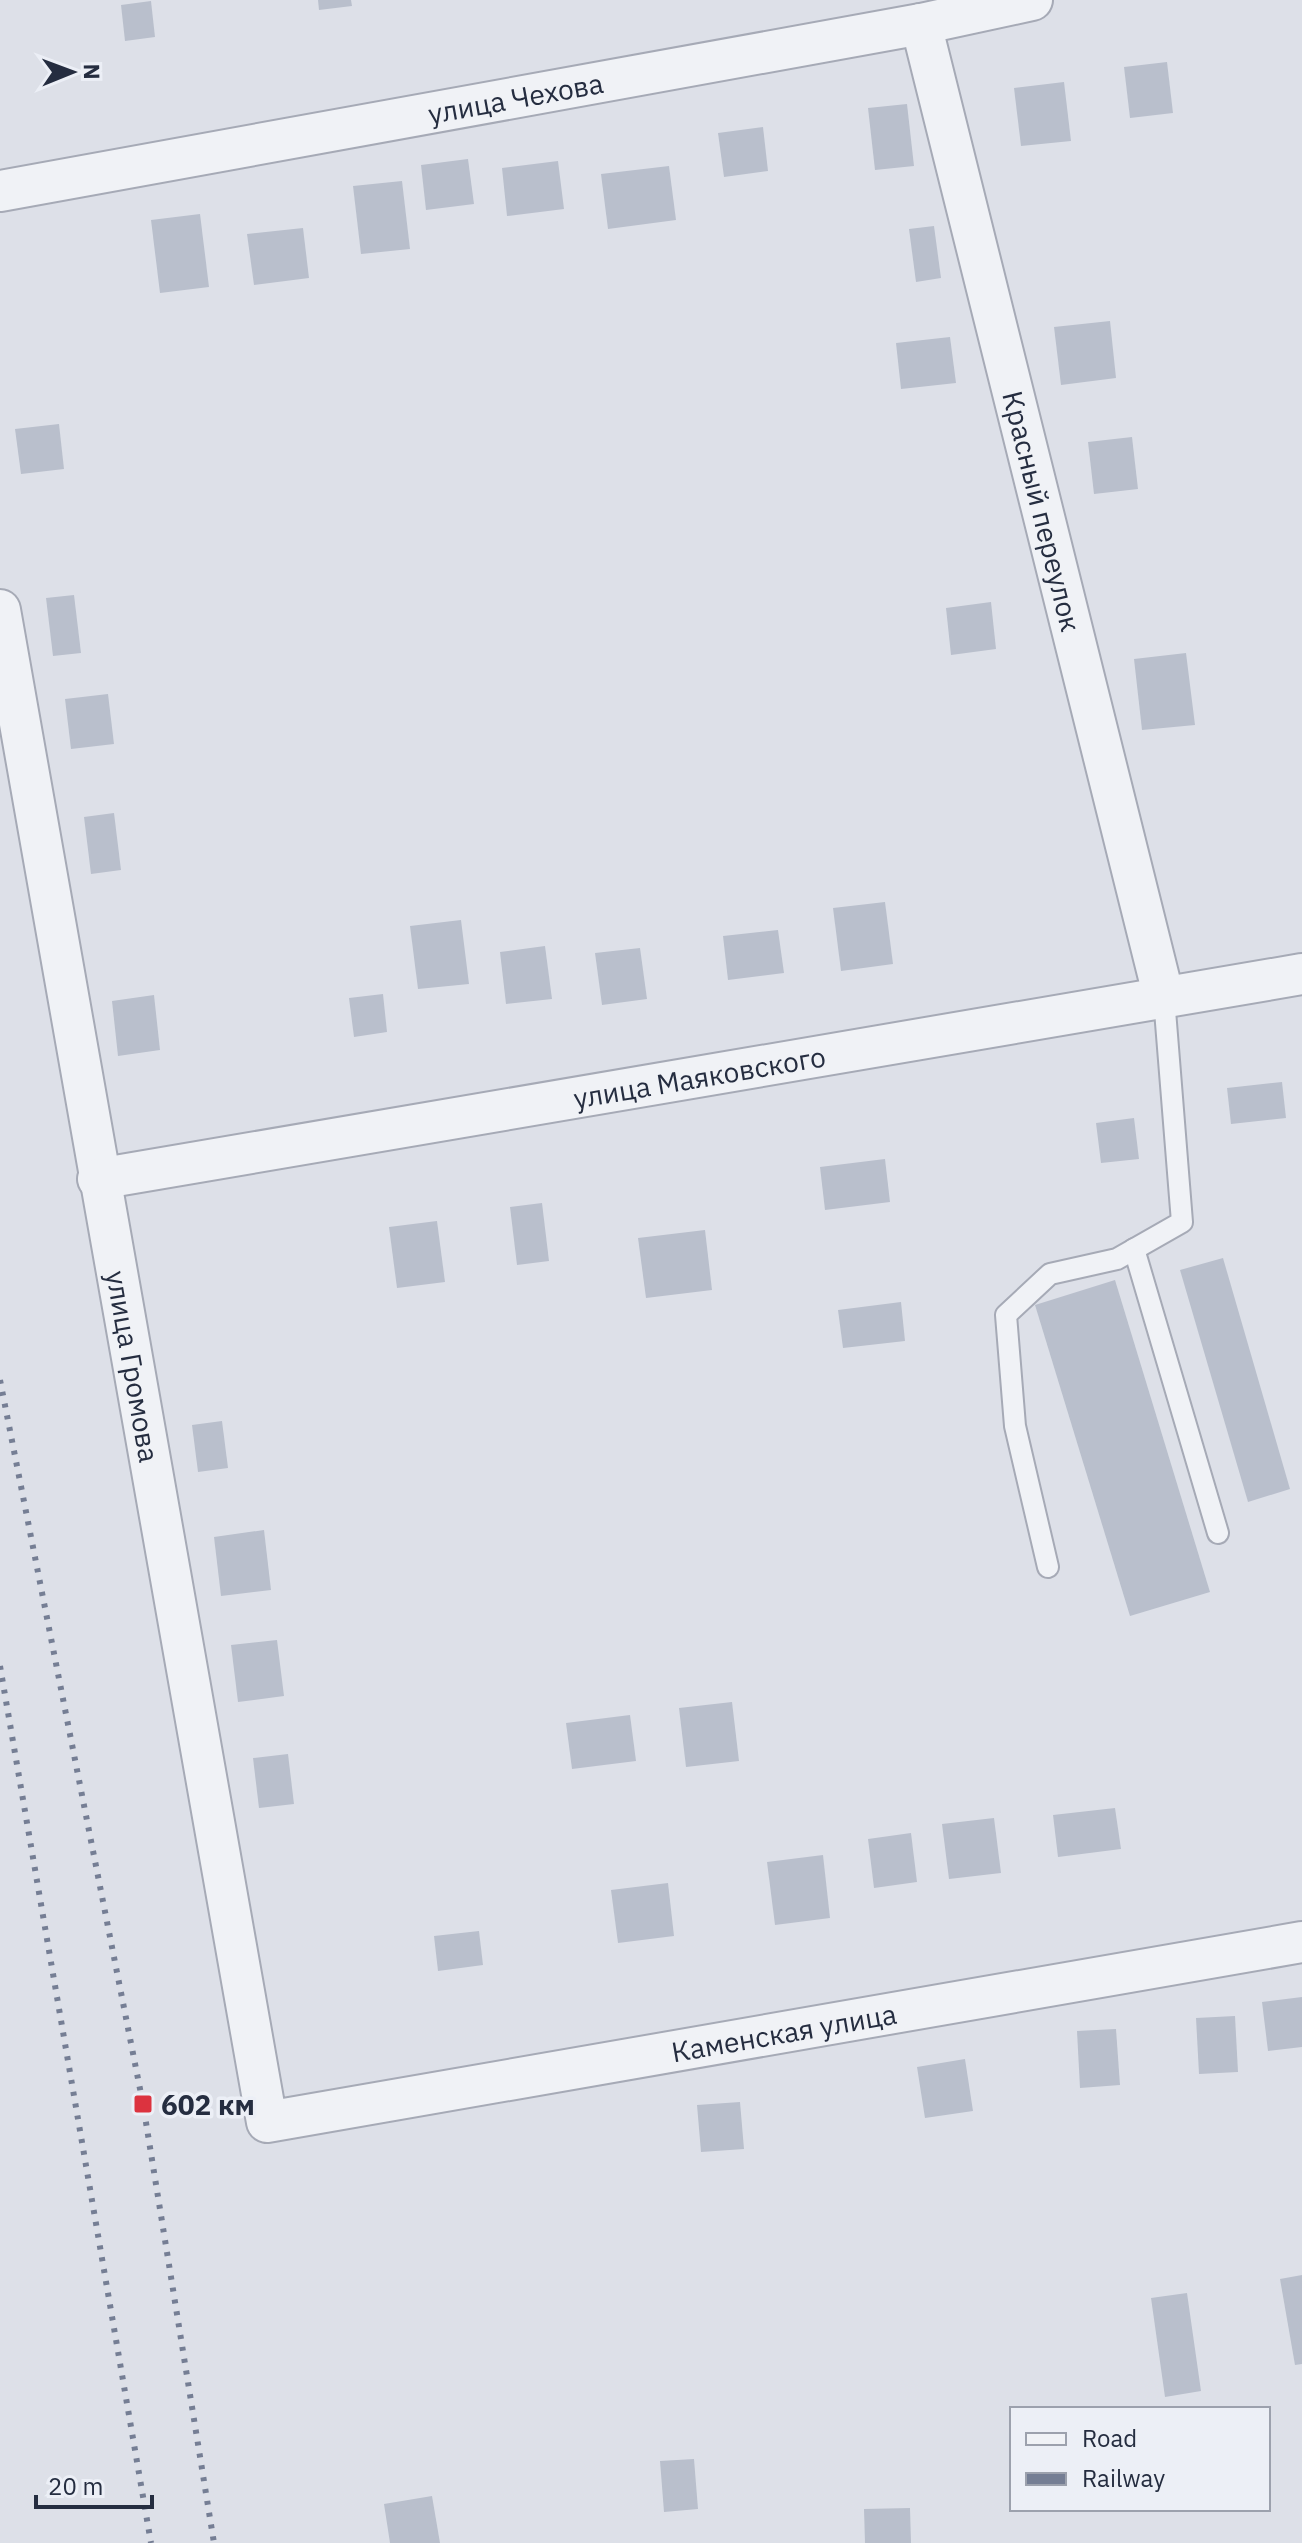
<svg xmlns="http://www.w3.org/2000/svg" width="1302" height="2543" font-family="'IBM Plex Sans',sans-serif">
<style>
.building{fill:#b9bfcc}
.lines{fill:none;stroke-linecap:round;stroke-linejoin:round}
.service-casing{stroke:#a6aab6;stroke-width:24}
.minor-casing{stroke:#a6aab6;stroke-width:44}
.service{stroke:#f0f2f6;stroke-width:20}
.minor{stroke:#f0f2f6;stroke-width:40}
.rail{stroke:#757e94;stroke-width:6;stroke-dasharray:4 8;stroke-linecap:butt}
.poi-dot{fill:#dc333f;stroke:#eceff6;stroke-width:3}
.labels{text-anchor:middle;dominant-baseline:central;stroke-width:7;stroke-linejoin:round;paint-order:stroke}
.street-label{font-size:28px;fill:#252d40;stroke:#eceff6}
.poi-label{font-size:28px;font-weight:bold;fill:#252d40;stroke:#eceff6;text-anchor:start}
</style>
<rect width="100%" height="100%" fill="#dde0e8"/>
<g class="building">
<path d="M318,0H351L352,6L319,10Z"/>
<path d="M151,1L155,37L125,41L121,5Z"/>
<path d="M1167,62L1173,113L1130,118L1124,67Z"/>
<path d="M1064,82L1071,141L1021,146L1014,88Z"/>
<path d="M907,104L914,166L875,170L868,108Z"/>
<path d="M763,127L768,171L724,177L718,133Z"/>
<path d="M468,159L474,204L426,210L421,165Z"/>
<path d="M558,161L564,209L507,216L502,168Z"/>
<path d="M669,166L676,220L608,229L601,174Z"/>
<path d="M402,181L410,249L361,254L353,186Z"/>
<path d="M200,214L209,287L160,293L151,220Z"/>
<path d="M934,226L941,278L916,282L909,229Z"/>
<path d="M303,228L309,278L254,285L247,234Z"/>
<path d="M1110,321L1116,378L1061,385L1054,327Z"/>
<path d="M950,337L956,383L901,389L896,343Z"/>
<path d="M59,424L64,469L21,474L15,429Z"/>
<path d="M1132,437L1138,489L1094,494L1088,442Z"/>
<path d="M74,595L81,653L53,656L46,598Z"/>
<path d="M991,602L996,649L951,655L946,608Z"/>
<path d="M1186,653L1195,725L1142,730L1134,659Z"/>
<path d="M108,694L114,744L71,749L65,699Z"/>
<path d="M114,813L121,870L91,874L84,817Z"/>
<path d="M885,902L893,964L841,971L833,908Z"/>
<path d="M461,920L469,984L418,989L410,926Z"/>
<path d="M778,930L784,973L728,980L723,936Z"/>
<path d="M545,946L552,999L506,1004L500,952Z"/>
<path d="M640,948L647,999L602,1005L595,953Z"/>
<path d="M383,994L387,1032L354,1037L349,998Z"/>
<path d="M154,995L160,1050L118,1056L112,1001Z"/>
<path d="M1282,1082L1286,1118L1231,1124L1227,1088Z"/>
<path d="M1134,1118L1139,1159L1101,1163L1096,1123Z"/>
<path d="M885,1159L890,1202L825,1210L820,1167Z"/>
<path d="M542,1203L549,1261L517,1265L510,1207Z"/>
<path d="M437,1221L445,1282L397,1288L389,1227Z"/>
<path d="M705,1230L712,1290L646,1298L638,1238Z"/>
<path d="M1223,1258L1290,1489L1248,1502L1180,1270Z"/>
<path d="M1115,1280L1210,1592L1130,1616L1035,1305Z"/>
<path d="M901,1302L905,1341L843,1348L838,1310Z"/>
<path d="M222,1421L228,1468L198,1472L192,1425Z"/>
<path d="M264,1530L271,1590L221,1596L214,1537Z"/>
<path d="M277,1640L284,1696L238,1702L231,1645Z"/>
<path d="M732,1702L739,1761L686,1767L679,1708Z"/>
<path d="M630,1715L636,1761L572,1769L566,1723Z"/>
<path d="M288,1754L294,1804L259,1808L253,1758Z"/>
<path d="M1115,1808L1121,1849L1058,1857L1053,1815Z"/>
<path d="M994,1818L1001,1873L949,1879L942,1824Z"/>
<path d="M911,1833L917,1882L874,1888L868,1839Z"/>
<path d="M823,1855L830,1918L775,1925L767,1862Z"/>
<path d="M668,1883L674,1936L618,1943L611,1890Z"/>
<path d="M479,1931L483,1965L438,1971L434,1936Z"/>
<path d="M1302,1997V2047L1268,2051L1262,2002Z"/>
<path d="M1235,2016L1238,2072L1199,2074L1196,2018Z"/>
<path d="M1116,2029L1120,2085L1080,2088L1077,2031Z"/>
<path d="M965,2059L973,2111L925,2118L917,2067Z"/>
<path d="M740,2102L744,2149L701,2152L697,2105Z"/>
<path d="M1302,2275V2364L1295,2365L1280,2279Z"/>
<path d="M1187,2293L1201,2391L1165,2397L1151,2298Z"/>
<path d="M694,2459L698,2509L664,2512L660,2461Z"/>
<path d="M432,2496L440,2543H390L384,2504Z"/>
<path d="M910,2508L911,2543H865L864,2509Z"/>
</g>
<g class="lines">
<g class="service-casing">
<g id="service">
<path d="M1134,1249L1218,1533"/>
<path d="M1048,1567L1015,1426L1006,1315L1050,1274L1117,1259L1182,1222L1164,998"/>
</g>
</g>
<g class="minor-casing">
<g id="minor">
<path id="s1" d="M921,24L1164,998"/>
<path id="s2" d="M0,191L921,24L1032,0"/>
<path id="s3" d="M0,610L267,2122L1302,1942"/>
<path id="s4" d="M98,1179L1302,974"/>
</g>
</g>
<use href="#service" class="service"/>
<use href="#minor" class="minor"/>
<g class="rail">
<path d="M0,1380L143,2104L214,2543"/>
<path d="M0,1666L151,2543"/>
</g>
</g>
<rect class="poi-dot" x="133" y="2094" width="20" height="20" rx="4"/>
<g class="labels">
<g class="street-label">
<text stroke="none"><textPath href="#s2" startOffset="524">улица Чехова</textPath></text>
<text stroke="none"><textPath href="#s1" startOffset="502">Красный переулок</textPath></text>
<text stroke="none"><textPath href="#s4" startOffset="610">улица Маяковского</textPath></text>
<text stroke="none"><textPath href="#s3" startOffset="768">улица Громова</textPath></text>
<text stroke="none"><textPath href="#s3" startOffset="2060">Каменская улица</textPath></text>
</g>
<g class="poi-label">
<text x="161" y="2104">602 км</text>
</g>
</g>
<rect x="1010" y="2407" width="260" height="104" fill="#eceff6" stroke="#9ca1ad" stroke-width="2"/>
<rect x="1026" y="2433" width="40" height="12" fill="#f0f2f6" stroke="#9ca1ad" stroke-width="2"/>
<text x="1082" y="2447" font-size="24" fill="#252d40">Road</text>
<rect x="1026" y="2473" width="40" height="12" fill="#757e94" stroke="#9ca1ad" stroke-width="2"/>
<text x="1082" y="2487" font-size="24" fill="#252d40">Railway</text>
<g transform="translate(72 72) rotate(89)" stroke="#eceff6" stroke-width="6" paint-order="stroke">
<path d="M0-6L14 30L0 20L-14 30Z" fill="#252d40"/>
<text y="-12" font-size="22" font-weight="bold" text-anchor="middle" fill="#252d40">N</text>
</g>
<path d="M36 2495v12h116v-12" fill="none" stroke="#252d40" stroke-width="4"/>
<text x="48" y="2495" font-size="24" fill="#252d40" stroke="#eceff6" stroke-width="6" paint-order="stroke">20 m</text>
</svg>
